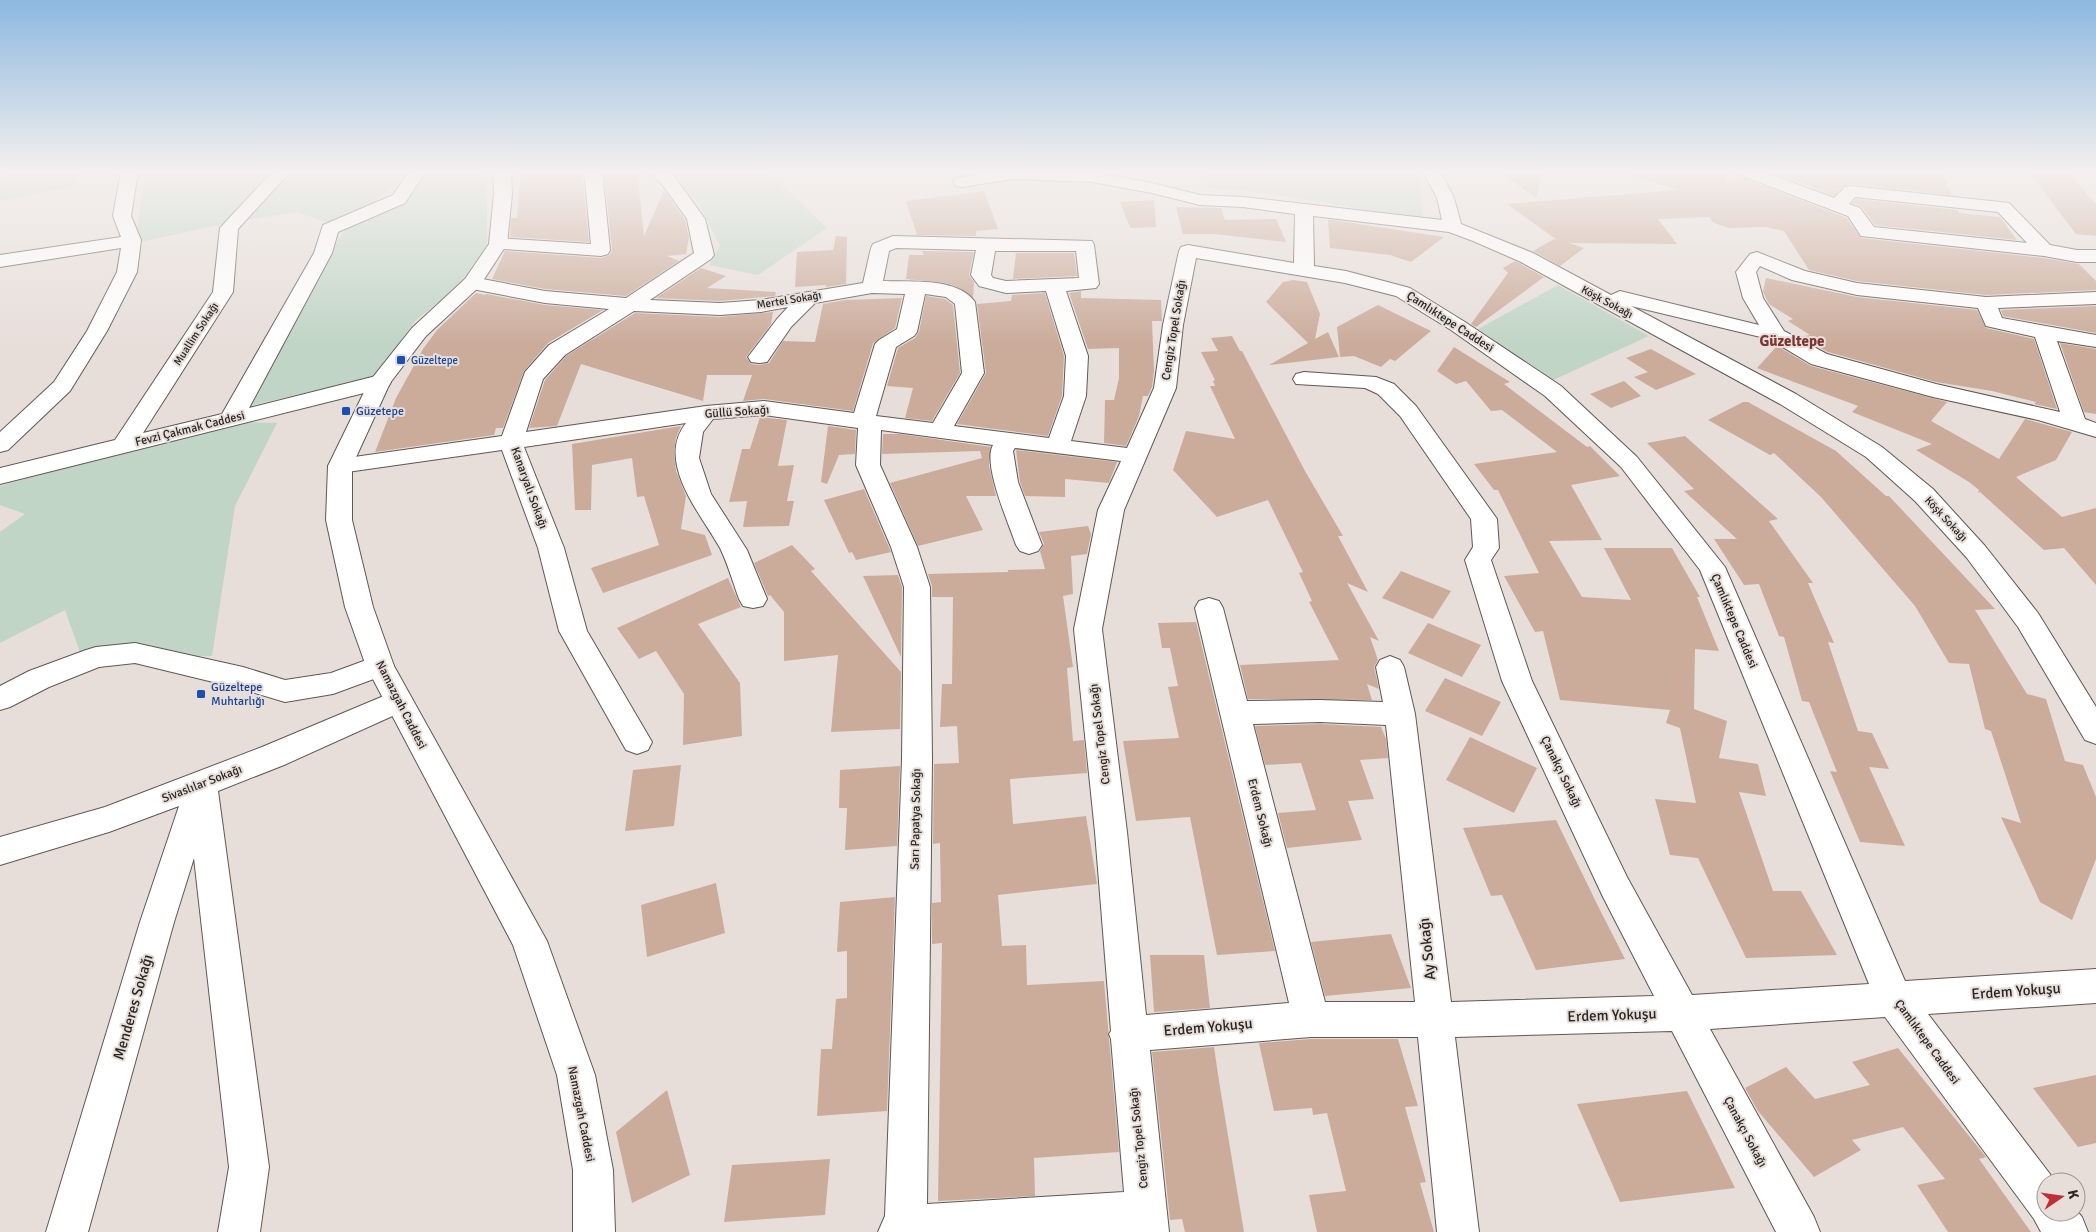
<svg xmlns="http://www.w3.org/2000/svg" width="2096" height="1232" font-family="Signika,sans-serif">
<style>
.green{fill:#c0d5c6}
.building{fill:#cbac9b}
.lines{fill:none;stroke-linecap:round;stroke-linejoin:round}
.minor-casing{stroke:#5f5854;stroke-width:2}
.major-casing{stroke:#5f5854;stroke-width:2}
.minor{fill:#fff;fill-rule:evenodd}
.major{fill:#fff;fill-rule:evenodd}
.transit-dot{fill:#1a4fb4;stroke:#e7deda;stroke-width:2}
.labels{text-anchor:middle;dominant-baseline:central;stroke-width:4;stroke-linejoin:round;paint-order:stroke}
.far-street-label{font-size:11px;fill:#282523;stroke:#e7deda}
.far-transit-label{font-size:11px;fill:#164399;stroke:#e7deda;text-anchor:start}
.street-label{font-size:12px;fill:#282523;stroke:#e7deda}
.transit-label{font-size:12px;fill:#164399;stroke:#e7deda;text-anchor:start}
.far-district-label{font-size:15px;font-weight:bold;fill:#7c3533;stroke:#e7deda}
.near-street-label{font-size:15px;fill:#282523;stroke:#e7deda}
</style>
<rect width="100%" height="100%" fill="#e7deda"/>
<g class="green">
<path d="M11,171H81L72,187L0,201V187Z"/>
<path d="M124,171H405L401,179L347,227L405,200L426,171H487V245L459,285L415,321L374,377L235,409L345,229L297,212L238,221L135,243L145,173L123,176Z"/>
<path d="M668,171H766L827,228L758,275L709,265L720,246L699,204Z"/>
<path d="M1204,171H1417L1420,174L1422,217C1350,209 1280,192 1208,188Z"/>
<path d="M1558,285L1649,336L1551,381L1478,329Z"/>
<path d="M228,422L277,423L235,506L212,656L81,655L65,610L0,643V532L25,514L0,505V486Z"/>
</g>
<g class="building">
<path d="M521,171H584L583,181L589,242L510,237L511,218H517Z"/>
<path d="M606,171H637L644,236L664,190L685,220L689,237L686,254L667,256L679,261L626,296L545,289L492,279L505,251L601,258L610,255L612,250L605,181Z"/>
<path d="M1499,171H1542L1536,198Z"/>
<path d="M1636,171H1725L1727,182L1741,177L1847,218L1861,238L2044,258L2079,264L2096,281V290L1986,295L1857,281L1809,270L1784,231L1765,227L1729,228L1714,223L1709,217L1658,219L1677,244L1569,243L1584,248L1560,266L1533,251L1554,239L1557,240L1507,204L1678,190L1635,177Z"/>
<path d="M1772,171H1941L1951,195L1851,184L1844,186L1834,196Z"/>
<path d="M2028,171H2067L2096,204V236L2076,234Z"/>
<path d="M984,191L998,229L976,231V236L917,235L906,201Z"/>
<path d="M1856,199L1958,210L1959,213L2000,217L2017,240L1875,225L1862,207L1852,203Z"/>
<path d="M1154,200L1156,227L1130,228L1120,202Z"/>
<path d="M1176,207L1221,208L1225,220L1276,219L1286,242L1214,234H1183Z"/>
<path d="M1328,220H1333L1444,237L1411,262L1390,255L1330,248Z"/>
<path d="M836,236L847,237L846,284L826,287V285L795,287L797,252L833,250Z"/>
<path d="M922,251L974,252L969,275L974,282L973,298L958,287L946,283L906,279L909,255H924Z"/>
<path d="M1016,253H1074L1077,276L1013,279Z"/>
<path d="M1515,261L1544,277L1476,327L1471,324L1508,273L1503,268Z"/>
<path d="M701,268L726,276L707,288L776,292L775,296L720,301L656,298Z"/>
<path d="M1766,278L1857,297L1977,310L1986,328L2034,339L2057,409L2034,404L2036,402L1992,391L1936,382L1828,352L1799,337L1810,335L1788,321L1793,319L1769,304L1763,292Z"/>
<path d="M1293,280L1307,282L1320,314L1315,339L1328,332L1339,357L1269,365L1308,343L1266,302L1283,282Z"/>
<path d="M1081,291V298L1161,300L1162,321H1152L1154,371L1152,387L1148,396H1143L1139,416L1126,446L1104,443L1105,400H1114L1119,378V348L1088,349L1069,293Z"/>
<path d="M476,293L485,295L486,294L545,305L603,310L548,343L524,371L503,428H496L494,435L375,452L396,398L423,349L437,330Z"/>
<path d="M1045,293L1064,356L1062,396L1048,436L957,424L986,373L977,304L1011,301L1012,295Z"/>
<path d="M926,296L945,299L953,305L960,373L932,421L905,418L913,388L887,386L898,348L915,338L919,332Z"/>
<path d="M902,298L895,328L873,343L853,411L764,399L743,401L752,375H707L703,401L581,364L557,426L529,428L545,380L566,356L635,313L720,317L773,312L771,324L746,357L751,364L759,365L769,363L783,341L815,342L823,304L845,300Z"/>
<path d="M1378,305L1431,331L1395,361L1390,359L1381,367L1354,356L1340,357L1337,327Z"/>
<path d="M2096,306V333L2003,316L2001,310Z"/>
<path d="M1232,336L1240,351H1242L1305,471L1343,536H1338L1368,592L1347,583L1379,641L1370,637L1378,660L1374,667L1379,689L1367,684L1372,700L1248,699L1240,665L1339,660L1309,602L1312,601L1299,573L1303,572L1268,500L1217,517L1173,470L1186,431L1235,439L1210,386H1215L1213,381L1215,380L1201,352L1218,351L1211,338Z"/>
<path d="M2060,343L2096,349V414L2084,412Z"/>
<path d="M1777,346L1811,366L1947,402L1931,421L1999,459L2025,419L2072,432L2056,460L2016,477L2062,517L2096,508V585L2064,548L2044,550L1980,492L1978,493L1979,490L1969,482L1916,450L1932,444L1852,412L1858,406L1757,368Z"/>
<path d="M1454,347L1510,382L1504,384L1587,447L1590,446L1620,476L1571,485L1602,540L1549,541L1582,597L1631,600L1604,548H1672L1700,597H1697L1719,651L1695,649L1694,709L1727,721L1719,758L1758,764L1766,796L1739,792L1773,891H1801L1837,955L1746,958L1698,858L1670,855L1655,799L1696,803L1680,728L1666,723L1670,710L1560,700L1543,631L1535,632L1504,576L1539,573L1498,490H1494L1474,464L1557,452L1502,410L1491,411L1466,381L1456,384L1437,371Z"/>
<path d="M1651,349L1696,374L1656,390L1634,377L1648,372L1626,358Z"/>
<path d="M1624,381L1641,396L1611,408L1590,394Z"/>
<path d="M1743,402H1748L1836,451L1886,496H1889L1995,609L1975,610L2027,694L2046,699L2065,761L2083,765L2096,797V859L2072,920L2040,902L2001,817L2021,823L1991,731L1985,729L1969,664L1949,663L1915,606L1821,497L1774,453L1770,455L1708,420Z"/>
<path d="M760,417L787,420L778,466L794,465L787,501H794L789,526L743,527L747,501L729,502L742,449H750Z"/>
<path d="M681,426L676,438L674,454L676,471L686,496L681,529L705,535L712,555L603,593L591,568L659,545L644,496L637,497L632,458L592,465L591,510H575L572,444Z"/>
<path d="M828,426L856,430L855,454L839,455L827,484L821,482Z"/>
<path d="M883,434H900L991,447L989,466L996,496H966L983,530L918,546L890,483L982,458L980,451L882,454Z"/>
<path d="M1685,436L1778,519L1769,521L1813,583H1808L1834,643L1828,642L1858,731L1872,733L1889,769L1869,767L1905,846L1860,842L1830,771L1837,772L1809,702L1802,701L1784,637L1779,636L1759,584L1744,585L1714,539H1737L1684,491L1694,489L1647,443Z"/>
<path d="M1016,450L1117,462L1109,483L1065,479V497L1025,496L1020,482Z"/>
<path d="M864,489L891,552L856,560L852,552L849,553L824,500Z"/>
<path d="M1088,526L1091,534L1087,554L1071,556L1073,594L1063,596L1073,667L1067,668L1073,741L1084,740L1087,773L1010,779L1013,824L1086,816L1097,884L998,895L1002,946L1026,945L1027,985L1104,981L1119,1152L1034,1158L1035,1196L938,1201L942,943L932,944V903L941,902L940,843L933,844L934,764L959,763L957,726L940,727L942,684H952L953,597H932V586L928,574L1008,572V570L1045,569L1040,551L1044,544L1039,532Z"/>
<path d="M792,545L815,569L811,571L901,672L900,729L831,732L838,655L784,661V612L770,595L768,596L754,563Z"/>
<path d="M1401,571L1451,591L1433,619L1382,598Z"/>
<path d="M898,575L902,587L901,657L863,576Z"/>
<path d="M728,578L741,607L698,624L740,683L742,736L683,745L684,694L656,651L639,659L617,628Z"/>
<path d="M1196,622L1275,951L1217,955L1190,817L1136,821L1123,741L1179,738L1168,687L1178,686L1170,648H1162L1158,623Z"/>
<path d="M1428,623L1481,645L1462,677L1408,653Z"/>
<path d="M1445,678L1501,702L1482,736L1425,711Z"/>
<path d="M1320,724L1381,727L1386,739L1388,758L1360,760L1374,799L1348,801L1362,840L1287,848L1278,813L1316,810L1301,763L1265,765L1255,726Z"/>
<path d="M1470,737L1537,768L1514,813L1446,780Z"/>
<path d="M681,765L674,826L625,831L633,770Z"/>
<path d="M900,766L897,846L845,850L847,808H839L840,770Z"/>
<path d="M1556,820L1599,908L1625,959L1536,970L1502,895L1491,896L1463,828Z"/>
<path d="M716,883L725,933L647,957L641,905Z"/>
<path d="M895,897L887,1111L817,1116L821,1049H832L836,999L847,998V951L837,952L840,902Z"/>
<path d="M1391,934L1411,988L1325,996L1311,942Z"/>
<path d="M1150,955H1204L1210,1008L1154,1012Z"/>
<path d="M1311,1039H1398L1418,1106L1405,1107L1426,1182L1420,1183L1434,1232H1317L1309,1195L1346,1191L1327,1113L1313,1115L1312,1108L1274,1111L1259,1043Z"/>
<path d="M1214,1047L1219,1081L1244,1232H1185L1182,1219L1170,1220L1152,1052Z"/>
<path d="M1898,1048L1986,1157L1979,1159L2031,1232H1948L1917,1185L1945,1179L1903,1127L1852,1140L1861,1150L1814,1177L1758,1111L1745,1088L1786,1067L1815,1099L1870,1085L1852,1062Z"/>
<path d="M2096,1075V1143L2078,1147L2033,1088Z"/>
<path d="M667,1090L690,1175L632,1203L616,1132Z"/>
<path d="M1687,1091L1735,1188L1620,1202L1577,1104Z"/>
<path d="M830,1159L825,1215L724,1222L732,1165Z"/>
</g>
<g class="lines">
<g class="minor-casing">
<g id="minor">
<path d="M121,171H138L131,216L141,240L137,272L107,331L70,391L8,450L0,452V432L54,382L87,331L117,272L121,248L0,267V255L121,237L113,216Z"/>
<path d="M273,171H291L238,229L233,292L143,433L222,414L314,253L323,225L393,195L409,171H426L405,203L338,232L332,253L249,408L380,375L388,377L391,382L388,387L0,484V468L115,440L213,292L220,228Z"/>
<path d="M586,171H604L603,181L610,250L608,254L601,256L491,248L489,244L491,240L498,238L591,244L585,181Z"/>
<path d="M648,171H667L674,176L705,219L714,255L711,259L650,300L720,303L761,300L863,283L871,248L873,244L893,236L1092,241L1094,245L1099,284L1096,288L1066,291L1088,356L1086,396L1071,441L1127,448L1154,388L1163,325L1179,251L1181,247L1188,245L1294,263L1295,214L1243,207L1200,205L1152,193L1092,182L1012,179L962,187L956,186L953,182L956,178L997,171L1092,172L1152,183L1200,195L1243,197L1442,220L1437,198L1423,171H1440L1454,198L1461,224L1533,253L1611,295L1620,291L1759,325L1743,298L1736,272L1750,254L1757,252L1805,271L1857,283L1986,297L2096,292V304L1998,308L2002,318L2096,335V347L2057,341L2085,419L2096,423V437L2038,420L1933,397L1811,364L1769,339L1631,306L1796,394L1882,447L1933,489L1985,546L2038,613L2096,707V744L2085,740L2018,627L1967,558L1915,501L1866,457L1780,404L1519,261L1473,241L1449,232L1313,216L1314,266L1346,271L1410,288L1465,322L1561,386L1637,457L1725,567L1905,981L2096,969V1003L1928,1014L2056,1182H2046V1212H2076V1210L2082,1217L2088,1232H2041L2034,1219L1885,1017L1710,1029L1814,1217L1820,1232H1776L1672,1031L1455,1037L1479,1232H1437L1418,1037H1311L1150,1050L1169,1232H878L885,1216L902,760L904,587L891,547L856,465L858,428L764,415L713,419L703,432L699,458L711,494L747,550L767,599L763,606L753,608L743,606L739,599C733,583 728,564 720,548C701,514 655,462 686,423L524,447L564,548L587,631L652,742L648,750L637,754L626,750L559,631L538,548L502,450L340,473L332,471L328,466L332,461L340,459L502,436L525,372L549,345L609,309L545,303L472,289L465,287L462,283L465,279L472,277L545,291L626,298L694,253L687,219L662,184ZM896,248L976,250L971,275L979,286L1006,293L1046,291L1066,356L1064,396L1049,438L954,426L984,373L975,302C958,277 910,282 883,281L889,251ZM995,251H1076L1079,278L1006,281L993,278L991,275ZM1196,258L1345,283L1396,296L1451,330L1545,396L1621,467L1700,570L1869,984L1692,995L1627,877L1532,681L1491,560L1499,548L1497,519L1416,406L1394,384L1376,377L1304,372L1296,374L1293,379L1296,384L1365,388L1378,394L1400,416L1471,519L1473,547L1465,560L1502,681L1603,897L1654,996L1451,1002L1415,714L1404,667L1400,660L1390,656L1380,660L1376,667L1383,702L1320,700L1247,701L1223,608L1219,601L1209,598L1199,601L1195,608L1289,1003L1146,1015L1127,832L1102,629L1124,510L1176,388L1183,325ZM1760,266L1792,280L1857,295L1978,308L1986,326L2035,337L2060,412L1936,384L1827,354L1784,331L1763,298L1756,272ZM872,293L905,294L897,329L879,340L875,344L854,413L764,401L706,406L526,432L543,379L565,355L634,311L720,315L761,312L788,307L777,319L748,357L751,362L759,363L767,362L791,327L815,303ZM925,294L946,297L955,304L962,373L933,423L876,416L896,347L914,336L917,332ZM881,430L993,445C982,464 1009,524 1016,545L1020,551L1029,554L1038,551L1042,545L1018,482L1013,451L1015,448L1121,461L1098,510L1074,629L1095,832L1111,1031L1109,1034L1111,1039L1124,1192L927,1204L932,760L930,587L917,547L880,465ZM1320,722L1386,725L1415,1002H1325L1253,724Z"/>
<path d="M1738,171H1762L1834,198L1845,187L1851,186L2009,203L2050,245L2077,250H2096V262H2077L2044,256L1861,236L1848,216L1740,175ZM1855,197L1998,212L2027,243L1874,227L1860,208L1849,204Z"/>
<path d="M135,643L243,667L285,680L331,673L380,655L390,659L394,666L390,673L333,694L285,702L242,689L135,663L99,667L49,687L10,707L0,710V686L29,671L86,650L96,647Z"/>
<path d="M398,690L408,693L413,701L408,709L284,765L218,791L269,1167L260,1232H218L229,1167L194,858L174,922L88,1232H46L140,922L179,806L109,832L0,865V837L105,807L262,747Z"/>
</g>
</g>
<g class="major-casing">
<path id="major" d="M493,171H511L512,194L507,244L479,287L426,336L390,383L352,466V520L373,607L394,666L547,941L595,1075L613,1170L615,1232H573V1170L557,1075L513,945L366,666L345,607L326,520L328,466L369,382L412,328L465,279L489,244L494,194Z"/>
</g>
<use href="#minor" class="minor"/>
<use href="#major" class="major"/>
</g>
<linearGradient id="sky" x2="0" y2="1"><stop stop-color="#8db8e0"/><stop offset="0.5" stop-color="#f4f0ee"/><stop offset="1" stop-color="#f4f0ee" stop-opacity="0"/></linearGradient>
<rect width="2096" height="344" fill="url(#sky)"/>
<g class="transit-dot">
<rect x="396" y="355" width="10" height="10" rx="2.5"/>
<rect x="341" y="406" width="10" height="10" rx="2.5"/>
<rect x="196" y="689" width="10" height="10" rx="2.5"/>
</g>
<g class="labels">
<g class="far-street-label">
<text transform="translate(789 300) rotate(-9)">Mertel Sokağı</text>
<text transform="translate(1607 302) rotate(28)">Köşk Sokağı</text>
<text transform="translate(196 334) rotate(-57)">Muallim Sokağı</text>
<text transform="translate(1946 519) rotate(47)">Köşk Sokağı</text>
</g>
<g class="far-transit-label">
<text x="411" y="360">Güzeltepe</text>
</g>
<g class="street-label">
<text transform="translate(1450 322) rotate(33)">Çamlıktepe Caddesi</text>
<text transform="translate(1174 330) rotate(-81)">Cengiz Topel Sokağı</text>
<text transform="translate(737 412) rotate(-4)">Güllü Sokağı</text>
<text transform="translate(190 429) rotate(-14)">Fevzi Çakmak Caddesi</text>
<text transform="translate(529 488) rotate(70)">Kanaryalı Sokağı</text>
<text transform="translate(1734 621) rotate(67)">Çamlıktepe Caddesi</text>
<text transform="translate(401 705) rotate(63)">Namazgah Caddesi</text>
<text transform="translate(1100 734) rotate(-97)">Cengiz Topel Sokağı</text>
<text transform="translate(1561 772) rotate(64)">Çanakçı Sokağı</text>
<text transform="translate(202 784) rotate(-21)">Sivaslılar Sokağı</text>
<text transform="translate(1260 813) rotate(76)">Erdem Sokağı</text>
<text transform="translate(916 819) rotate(-89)">Sarı Papatya Sokağı</text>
<text transform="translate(1927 1042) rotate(54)">Çamlıktepe Caddesi</text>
<text transform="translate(581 1114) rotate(79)">Namazgah Caddesi</text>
<text transform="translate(1745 1132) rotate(62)">Çanakçı Sokağı</text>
<text transform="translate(1139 1138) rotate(-96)">Cengiz Topel Sokağı</text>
</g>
<g class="transit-label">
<text x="356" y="411">Güzetepe</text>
<text x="211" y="687">Güzeltepe<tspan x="211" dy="14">Muhtarlığı</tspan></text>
</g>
<g class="far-district-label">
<text x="1792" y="341">Güzeltepe</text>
</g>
<g class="near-street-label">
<text transform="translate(1427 949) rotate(-96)">Ay Sokağı</text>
<text transform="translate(2016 991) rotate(-4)">Erdem Yokuşu</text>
<text transform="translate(133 1007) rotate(-74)">Menderes Sokağı</text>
<text transform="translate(1612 1015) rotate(-2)">Erdem Yokuşu</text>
<text transform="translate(1208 1027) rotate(-5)">Erdem Yokuşu</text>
</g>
</g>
<g transform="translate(2061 1197) rotate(77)"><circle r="24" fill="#e7deda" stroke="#9b9491"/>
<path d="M0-4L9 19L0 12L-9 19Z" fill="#bf3036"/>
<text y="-8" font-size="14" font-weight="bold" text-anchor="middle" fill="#282523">K</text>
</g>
</svg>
